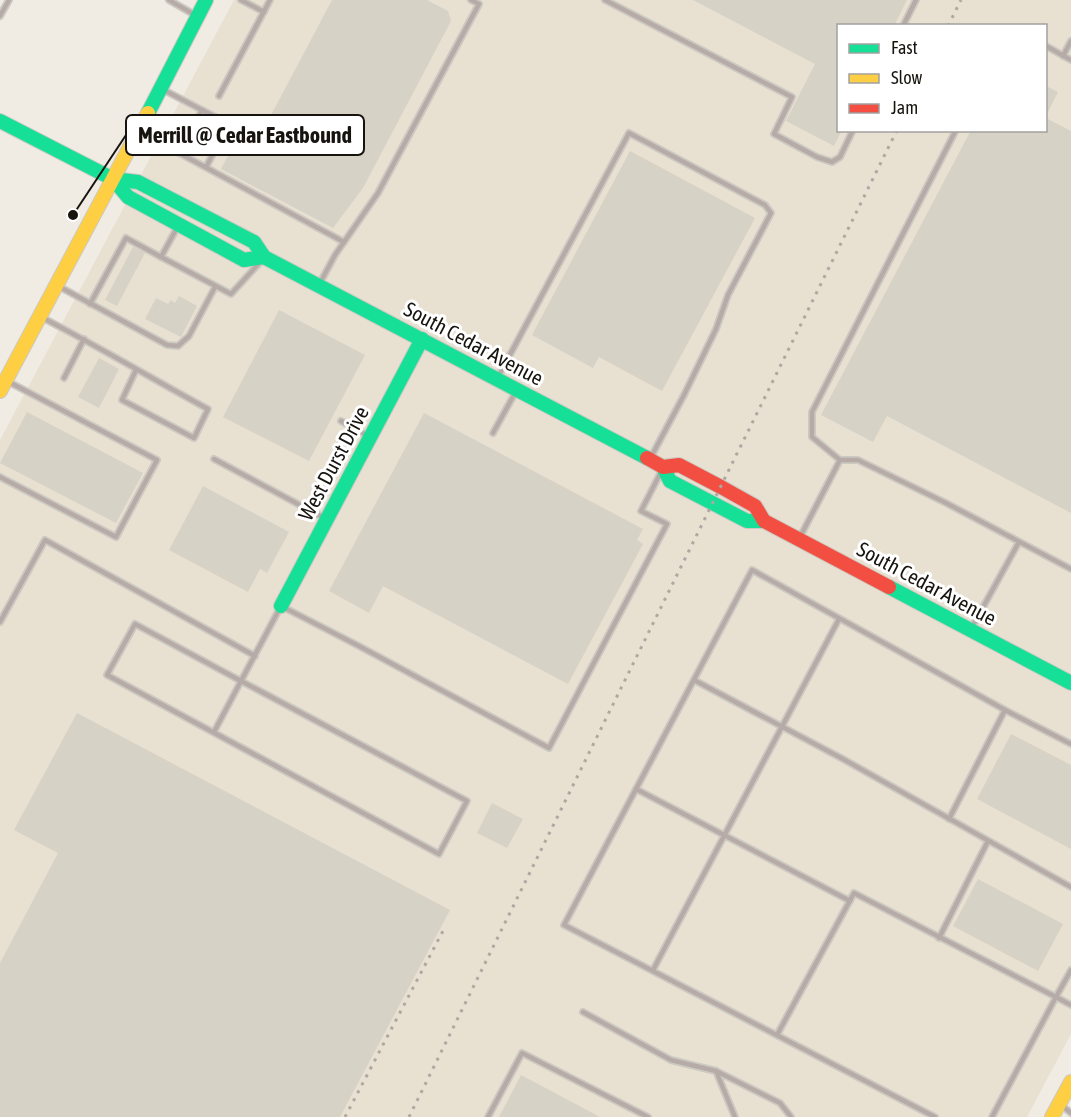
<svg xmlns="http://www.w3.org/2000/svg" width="1071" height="1117" font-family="'Asap Condensed',sans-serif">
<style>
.built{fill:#e8e0d1;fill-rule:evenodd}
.building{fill:#d7d2c6}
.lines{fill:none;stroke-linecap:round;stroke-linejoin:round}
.lane-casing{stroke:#ccc9c2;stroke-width:8}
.fast-casing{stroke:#ccc9c2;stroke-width:16}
.slow-casing{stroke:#ccc9c2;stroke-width:16}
.jam-casing{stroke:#ccc9c2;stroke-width:16}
.lane{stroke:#b6aba7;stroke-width:4.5}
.fast{stroke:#16e098;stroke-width:14}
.slow{stroke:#ffcf43;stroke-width:14}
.jam{stroke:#f24e42;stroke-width:14}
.rail{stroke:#afa8a2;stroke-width:3;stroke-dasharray:3 6;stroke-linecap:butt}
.labels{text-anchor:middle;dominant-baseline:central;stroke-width:6;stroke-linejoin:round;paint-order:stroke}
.street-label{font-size:21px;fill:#17140f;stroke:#fff}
.leader{fill:none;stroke:#17140f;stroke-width:2}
.callout-dot{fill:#17140f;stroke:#fff;stroke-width:2}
.callout{fill:#fff;stroke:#17140f;stroke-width:2}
.callout-label{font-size:22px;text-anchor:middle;font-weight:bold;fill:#17140f}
</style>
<rect width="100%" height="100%" fill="#f0ece3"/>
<path class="built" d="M234,0H1071V1034L1027,1117H0V440ZM838,26H1046V130H838Z"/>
<g class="building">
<path d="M332,0H427L448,11L451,21L363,188L333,228L221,169L244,125L261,134Z"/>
<path d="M693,0H907L894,26H838V130H842L834,146L786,121L815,64Z"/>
<path d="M1046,86L1058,92L1046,116Z"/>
<path d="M1046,118L1071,131V513L887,416L873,442L821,415L971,130H1046Z"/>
<path d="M630,151L755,218L662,391L599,357L593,368L532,335Z"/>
<path d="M133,247L145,253L117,306L105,300Z"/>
<path d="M179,296L197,306L181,337L145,319L156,298L168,304L171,300L175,303Z"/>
<path d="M279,310L365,355L309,461L223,417Z"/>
<path d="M99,358L119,369L99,408L78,397Z"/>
<path d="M27,412L143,473L116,523L0,463Z"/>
<path d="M424,413L643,529L637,540L643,544L568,684L383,586L369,613L329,591Z"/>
<path d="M203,486L289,532L267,573L260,569L248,592L169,550Z"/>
<path d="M77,713L450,910L340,1117H0V963L58,853L14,830Z"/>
<path d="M1011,734L1071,765V849L977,799Z"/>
<path d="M492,803L523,819L507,848L477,833Z"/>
<path d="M978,879L1063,924L1038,971L953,926Z"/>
<path d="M521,1075L600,1117H499Z"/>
</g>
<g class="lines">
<g class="lane-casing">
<g id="lane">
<path d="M169,0L195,15"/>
<path d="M241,0L264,12"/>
<path d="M605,0L792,97L774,134L817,157L832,162L840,157L853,130"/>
<path d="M0,16L9,0"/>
<path d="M903,26L916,0"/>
<path d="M1046,46L1071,60"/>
<path d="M1063,56L1071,41"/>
<path d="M162,89L202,110L179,153L344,242"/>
<path d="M219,96L270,0"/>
<path d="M202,110L229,124L206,167"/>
<path d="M956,130L812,412V437L840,460H858L946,503L1071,569"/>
<path d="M178,226L161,257L231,294L262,260"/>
<path d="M320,283L335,255L378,193L479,4L471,0"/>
<path d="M60,287L167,345L178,346L189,336L215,287"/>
<path d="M90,304L126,238L161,257"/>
<path d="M43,318C99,347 153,379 208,409L194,438L122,400L136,370"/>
<path d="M498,377L629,133L765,205L771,213L728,295L716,329L684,395L650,459"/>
<path d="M64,378L84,339"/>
<path d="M341,421L368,436"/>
<path d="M493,433L515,393"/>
<path d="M214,459L326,519"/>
<path d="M0,477L116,537L157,460L7,381"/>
<path d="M800,537L840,460"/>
<path d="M0,622L45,540L255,656"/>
<path d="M971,629L1019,542"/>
<path d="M694,680L843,759L1071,887"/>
<path d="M214,732L241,681L135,624L107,675L439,854L467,801L241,681L281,606L357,645L549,748L667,524L641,511L662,470"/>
<path d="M636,789L850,901"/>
<path d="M949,819L1005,710"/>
<path d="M939,938L988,841"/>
<path d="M653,970L839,619"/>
<path d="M583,1012L671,1060L716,1071L780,1103L791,1117"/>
<path d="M777,1035L854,893L1056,997L1071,970"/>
<path d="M716,1071L735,1117"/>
<path d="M1061,1105L1071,1113"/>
<path d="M488,1117L522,1053L648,1117"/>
<path d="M935,1117L564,925L752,570L1005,710L1071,744"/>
<path d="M992,1117L1056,997L1071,1005"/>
</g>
</g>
<g class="fast-casing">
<g id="fast">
<path d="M148,113L206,0"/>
<path d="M0,121L113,179L138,182L254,242L264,257L647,458"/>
<path d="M113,179L128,197L244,260L264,257"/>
<path d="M663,467L670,481L747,521H764"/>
<path d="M889,587L1071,683"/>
<path d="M281,606L422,339"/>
</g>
</g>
<g class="slow-casing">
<g id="slow">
<path d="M0,391L148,113"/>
<path d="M1052,1117L1071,1082"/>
</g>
</g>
<g class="jam-casing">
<path id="jam" d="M647,458L663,467L679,465L721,487L755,506L764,521L889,587"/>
</g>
<use href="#lane" class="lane"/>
<use href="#fast" class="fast"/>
<use href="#slow" class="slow"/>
<use href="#jam" class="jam"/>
<g class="rail">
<path d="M948,26L961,0"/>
<path d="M345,1117L444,929"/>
<path d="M409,1117L897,130"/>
</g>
</g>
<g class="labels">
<g class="street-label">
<text transform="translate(474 343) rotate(28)">South Cedar Avenue</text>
<text transform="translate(333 463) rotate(-62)">West Durst Drive</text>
<text transform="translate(927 583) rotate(28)">South Cedar Avenue</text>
</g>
</g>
<path class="leader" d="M73 215L126 135"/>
<circle class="callout-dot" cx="73" cy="215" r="6"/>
<rect class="callout" x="126" y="115" width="238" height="40" rx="6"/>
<g class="callout-label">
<text x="245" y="143">Merrill @ Cedar Eastbound</text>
</g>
<rect x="837" y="24" width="210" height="108" fill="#ffffff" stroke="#a2a19f" stroke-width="1.5"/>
<rect x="849" y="44" width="30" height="9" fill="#16e098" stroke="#a2a19f" stroke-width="1.5"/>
<text x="891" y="54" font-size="18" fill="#17140f">Fast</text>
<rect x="849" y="74" width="30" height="9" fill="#ffcf43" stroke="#a2a19f" stroke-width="1.5"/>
<text x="891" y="84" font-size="18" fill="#17140f">Slow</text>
<rect x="849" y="104" width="30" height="9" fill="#f24e42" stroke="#a2a19f" stroke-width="1.5"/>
<text x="891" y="114" font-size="18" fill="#17140f">Jam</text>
</svg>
